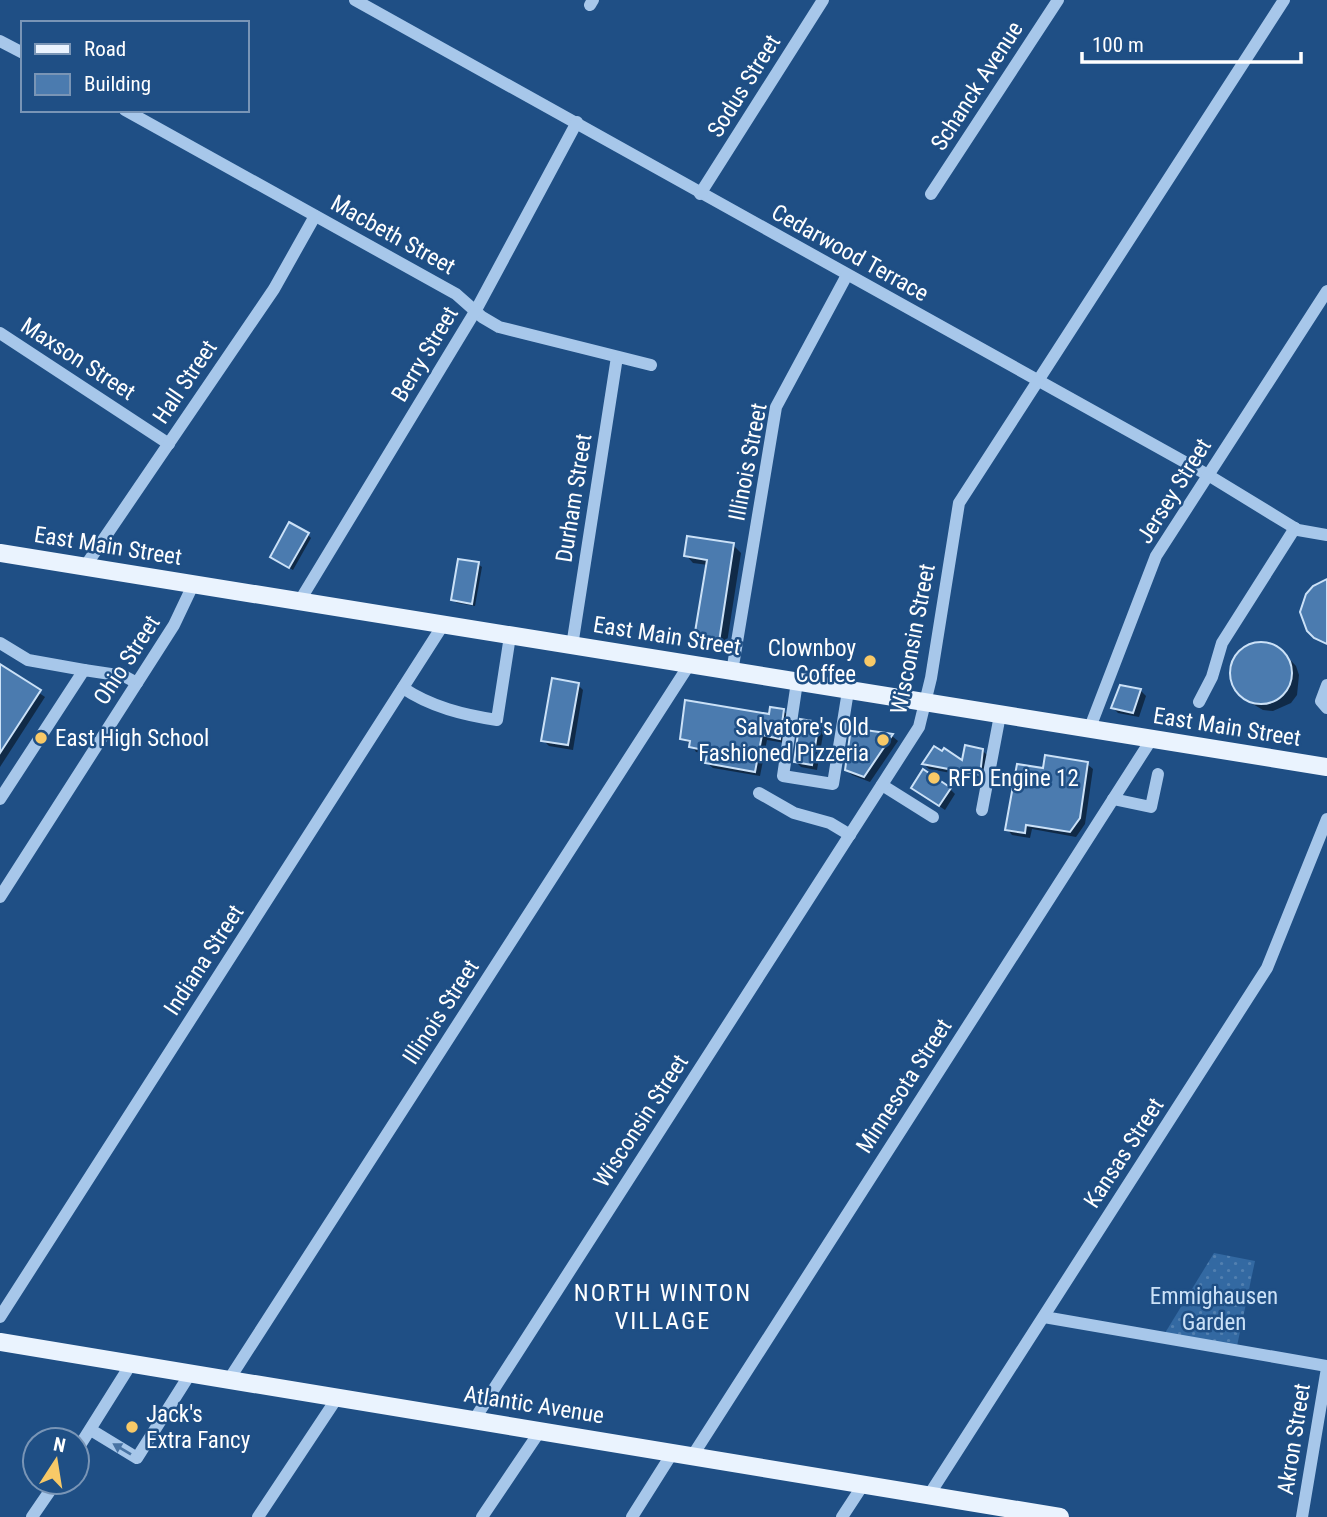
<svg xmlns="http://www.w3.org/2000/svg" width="1327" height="1517" font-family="'Roboto Condensed',sans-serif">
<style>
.garden{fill:url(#garden-dots)}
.shadow{fill:#0007}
.building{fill:#4b7baf;stroke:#cbe1f7;stroke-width:2}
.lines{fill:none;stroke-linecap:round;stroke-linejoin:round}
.minor{stroke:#a7c7ea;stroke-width:12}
.major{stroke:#eaf3fe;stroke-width:18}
.oneway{fill:#4873a3}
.poi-dot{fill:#f8c967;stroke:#1f4f85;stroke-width:2.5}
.labels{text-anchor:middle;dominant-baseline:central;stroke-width:5;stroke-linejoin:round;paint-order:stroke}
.street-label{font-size:23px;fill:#fff;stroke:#1f4f85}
.poi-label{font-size:23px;fill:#fff;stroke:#1f4f85;text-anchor:start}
.park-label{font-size:23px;fill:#cbe1f7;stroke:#1f4f85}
.neighbourhood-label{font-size:24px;letter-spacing:2px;fill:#fff;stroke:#1f4f85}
</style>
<defs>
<pattern id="garden-dots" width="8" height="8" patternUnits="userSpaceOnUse" patternTransform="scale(1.75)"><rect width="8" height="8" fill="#3369a2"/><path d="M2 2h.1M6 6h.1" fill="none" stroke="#5280b0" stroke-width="1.8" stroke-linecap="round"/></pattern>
</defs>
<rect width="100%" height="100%" fill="#1f4f85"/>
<path class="garden" d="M1214,1253L1255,1261L1237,1346L1165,1333Z"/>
<g class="shadow">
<path d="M307,534L311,538L293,570L276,560Z"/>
<path d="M733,545L741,553L726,649L704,646L696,638L708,565L693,563L686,555Z"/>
<path d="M478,564L482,567L475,606L457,603L453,600Z"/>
<path d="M1262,643L1280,649L1296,666L1299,675L1297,695L1291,703L1273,711L1263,710L1246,700L1238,692L1231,674L1237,655L1243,649Z"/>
<path d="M0,666L45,697L0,767Z"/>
<path d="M578,685L583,690L573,750L549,746L543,740Z"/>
<path d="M1140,690L1146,696L1139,717L1118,713L1113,708Z"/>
<path d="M783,711L789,716L785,743L767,740L760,776L713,768L707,763L709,754L696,752L691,744L682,739Z"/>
<path d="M818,724L824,729L817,770L801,767L796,762Z"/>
<path d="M853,730L892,736L898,741L870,782L852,775L846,770Z"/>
<path d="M982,750L987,755L984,779L929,769L924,764L963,763Z"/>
<path d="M1087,764L1093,769L1085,824L1076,837L1032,829L1030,838L1012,835L1007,829Z"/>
<path d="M913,788L950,789L955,794L945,810Z"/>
</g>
<g class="building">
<path d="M289,522L309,533L289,568L270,557Z"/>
<path d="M687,536L734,543L719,642L694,638L707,560L684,556Z"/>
<path d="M458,559L479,562L472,604L451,600Z"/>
<path d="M1327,579V644L1314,638L1307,631L1300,612L1306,594L1313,586Z"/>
<circle cx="1261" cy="673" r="31"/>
<path d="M0,664L41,690L0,753Z"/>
<path d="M552,678L579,683L568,745L541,741Z"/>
<path d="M1120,685L1141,689L1133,713L1111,708Z"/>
<path d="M685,700L769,714L770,707L784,709L780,739L762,735L755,772L705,763L708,751L689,747L690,741L680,739Z"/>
<path d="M800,719L819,722L812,765L794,762Z"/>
<path d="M851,728L893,734L864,777L845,770Z"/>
<path d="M965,745L983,749L980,775L922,764L934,746L942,751L944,748L962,760Z"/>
<path d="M1045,755L1088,762L1080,818L1070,832L1026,825L1025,833L1005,830L1017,764L1043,768Z"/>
<path d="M923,769L951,788L939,806L911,788Z"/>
</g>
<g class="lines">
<g class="minor">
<path d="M355,0L1208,475L1298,530L1327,535"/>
<path d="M590,5L593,0"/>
<path d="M0,41L23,53"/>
<path d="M125,110L456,294L482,317L499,327L651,365"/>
<path d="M700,194L823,0"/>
<path d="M931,194L1058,0"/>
<path d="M0,333L169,444"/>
<path d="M84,568L274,289L315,216"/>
<path d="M299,602L476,310L577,122"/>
<path d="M0,643L28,660L84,670"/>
<path d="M572,646L617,357"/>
<path d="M732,672L776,407L847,275"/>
<path d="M797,682L783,776L833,784L848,691"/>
<path d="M1327,685L1321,701L1327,708"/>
<path d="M403,688C431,707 464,715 497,720L510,636"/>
<path d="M1199,702L1212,677L1222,643L1295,528"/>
<path d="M1089,730L1156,556L1327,291"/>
<path d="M882,785L933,817"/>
<path d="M759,793L794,813L830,823L850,835"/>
<path d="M0,799L84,670L124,676L137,683"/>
<path d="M1113,799L1151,807L1158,774"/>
<path d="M982,810L1000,715"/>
<path d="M0,897L174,625L193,585"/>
<path d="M0,1317L443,625"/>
<path d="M1044,1317L1327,1366"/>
<path d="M228,1381L689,665"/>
<path d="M474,1420L919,727L931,678L959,503L1284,0"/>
<path d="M91,1430L137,1458L190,1374"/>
<path d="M77,1450L131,1364"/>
<path d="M693,1455L1151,740"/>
<path d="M929,1495L1267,968L1327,819"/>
<path d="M32,1517L56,1482"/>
<path d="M258,1517L337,1398"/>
<path d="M482,1517L540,1431"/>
<path d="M632,1517L673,1452"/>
<path d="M842,1517L863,1485"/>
<path d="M1302,1517L1327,1368"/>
</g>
<g class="major">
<path d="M0,553L1327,767"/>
<path d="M0,1342L1060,1517"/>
</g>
</g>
<defs><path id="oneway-solid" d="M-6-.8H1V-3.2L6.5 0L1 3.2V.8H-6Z" transform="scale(1.75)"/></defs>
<use class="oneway" href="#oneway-solid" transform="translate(122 1449) rotate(-149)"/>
<g class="poi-dot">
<circle cx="870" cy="661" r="7"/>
<circle cx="41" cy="738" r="7"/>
<circle cx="883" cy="740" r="7"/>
<circle cx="934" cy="778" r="7"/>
<circle cx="132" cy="1427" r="7"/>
</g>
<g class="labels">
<g class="street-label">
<text transform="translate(744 86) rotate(-58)">Sodus Street</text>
<text transform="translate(977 86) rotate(-57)">Schanck Avenue</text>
<text transform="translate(393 235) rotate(29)">Macbeth Street</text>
<text transform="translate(850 253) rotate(29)">Cedarwood Terrace</text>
<text transform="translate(425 354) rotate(-59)">Berry Street</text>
<text transform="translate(78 359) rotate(33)">Maxson Street</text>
<text transform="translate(185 382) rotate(-56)">Hall Street</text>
<text transform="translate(748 462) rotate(-79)">Illinois Street</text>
<text transform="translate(1174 491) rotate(-58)">Jersey Street</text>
<text transform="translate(574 498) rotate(-81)">Durham Street</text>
<text transform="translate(108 546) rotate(9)">East Main Street</text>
<text transform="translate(667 636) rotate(9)">East Main Street</text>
<text transform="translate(913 639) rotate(-79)">Wisconsin Street</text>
<text transform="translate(127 660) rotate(-57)">Ohio Street</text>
<text transform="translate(1227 727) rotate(9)">East Main Street</text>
<text transform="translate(204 960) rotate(-57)">Indiana Street</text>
<text transform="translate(441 1012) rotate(-57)">Illinois Street</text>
<text transform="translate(904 1086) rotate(-57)">Minnesota Street</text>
<text transform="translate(641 1121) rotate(-57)">Wisconsin Street</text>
<text transform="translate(1124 1153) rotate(-57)">Kansas Street</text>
<text transform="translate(534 1405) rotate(9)">Atlantic Avenue</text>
<text transform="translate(1294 1439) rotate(-81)">Akron Street</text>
</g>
<g class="poi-label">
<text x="856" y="648" text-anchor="end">Clownboy<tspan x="856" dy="26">Coffee</tspan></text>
<text x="869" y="727" text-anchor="end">Salvatore's Old<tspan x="869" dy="26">Fashioned Pizzeria</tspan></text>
<text x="55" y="738">East High School</text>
<text x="948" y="778">RFD Engine 12</text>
<text x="146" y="1414">Jack's<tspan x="146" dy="26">Extra Fancy</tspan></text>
</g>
<g class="park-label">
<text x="1214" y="1296">Emmighausen<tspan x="1214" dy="26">Garden</tspan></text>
</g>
<g class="neighbourhood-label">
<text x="663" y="1293">NORTH WINTON<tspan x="663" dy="28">VILLAGE</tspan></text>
</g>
</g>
<rect x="21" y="21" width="228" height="91" fill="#1f4f85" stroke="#7995b6" stroke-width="2"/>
<rect x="35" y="44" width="35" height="10" fill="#eaf3fe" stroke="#7995b6" stroke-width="2"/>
<text x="84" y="56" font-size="21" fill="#ffffff">Road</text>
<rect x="35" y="74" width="35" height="21" fill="#4b7baf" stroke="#7995b6" stroke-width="2"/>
<text x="84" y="91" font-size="21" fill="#ffffff">Building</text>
<g transform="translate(56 1461) rotate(12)"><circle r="33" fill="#1f4f85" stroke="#7995b6" stroke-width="2"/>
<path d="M0-5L12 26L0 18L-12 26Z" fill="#f8c967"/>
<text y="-10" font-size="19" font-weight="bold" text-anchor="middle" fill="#ffffff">N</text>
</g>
<path d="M1082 52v10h219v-10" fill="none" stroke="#ffffff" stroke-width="3.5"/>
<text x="1092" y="52" font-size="21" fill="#ffffff" stroke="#1f4f85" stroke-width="5" paint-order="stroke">100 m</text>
</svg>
